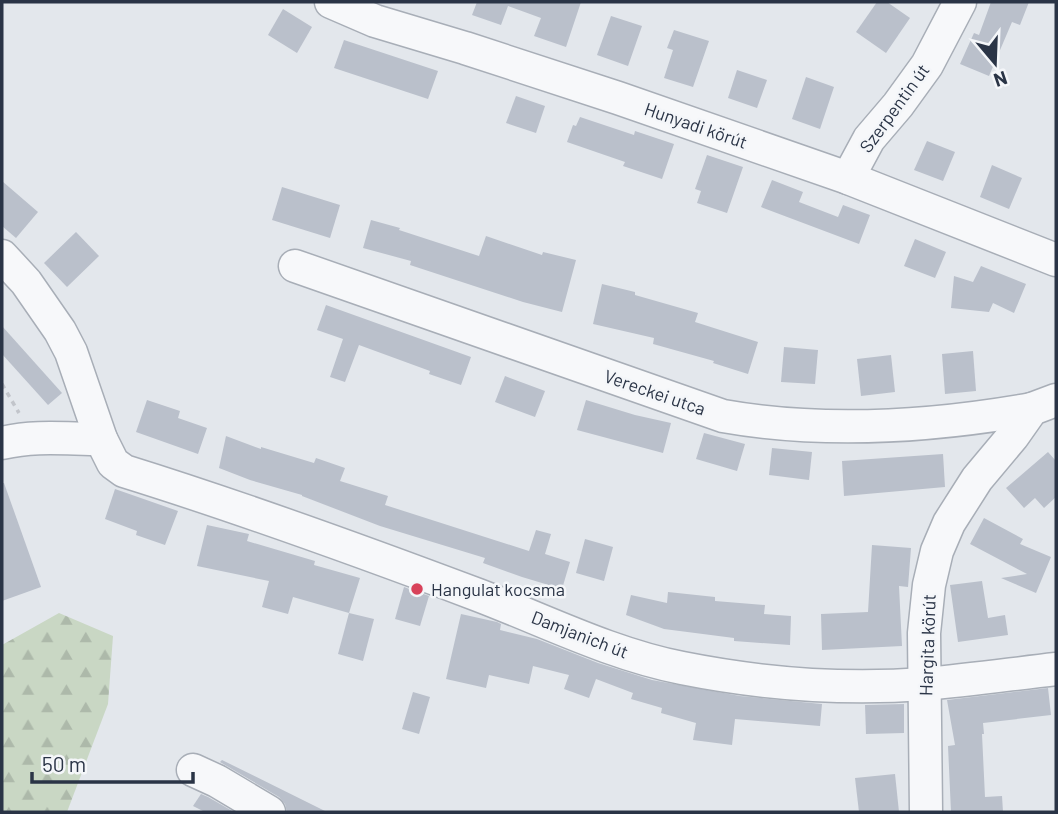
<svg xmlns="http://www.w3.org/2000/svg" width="1058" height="814" font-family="Barlow,sans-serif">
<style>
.forest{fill:url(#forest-firs)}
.building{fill:#bac0cb}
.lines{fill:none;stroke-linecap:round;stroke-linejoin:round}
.minor-casing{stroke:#a8aeb7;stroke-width:35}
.path{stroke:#c2c5cb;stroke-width:3.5;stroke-dasharray:5 5;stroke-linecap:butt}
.minor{stroke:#f7f8fa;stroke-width:32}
.poi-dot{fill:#d8425a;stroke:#f4f6f9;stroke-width:2.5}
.labels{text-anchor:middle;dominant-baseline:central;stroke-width:5;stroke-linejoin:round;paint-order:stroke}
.street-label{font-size:18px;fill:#2a3446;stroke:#f4f6f9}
.poi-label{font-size:18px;fill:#2a3446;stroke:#f4f6f9;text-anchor:start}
</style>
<defs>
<pattern id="forest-firs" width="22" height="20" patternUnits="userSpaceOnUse" patternTransform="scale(1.75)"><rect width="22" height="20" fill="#c9d7c4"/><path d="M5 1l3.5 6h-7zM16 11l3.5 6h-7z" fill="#adb9aa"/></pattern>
</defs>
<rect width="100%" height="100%" fill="#e3e7ec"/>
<path class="forest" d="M59,613L113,636L108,704L67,812H2V645Z"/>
<g class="building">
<path d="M477,2H581L566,47L534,36L541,18L508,6L501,25L472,15Z"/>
<path d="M877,2H887L910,18L886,53L856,32Z"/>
<path d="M991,2H1029L1020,25L1012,22L989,76L960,64L974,33L979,35Z"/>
<path d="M283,9L312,27L297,53L268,35Z"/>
<path d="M611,16L642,26L628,66L597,55Z"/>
<path d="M674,30L709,41L693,87L664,78L673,50L667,48Z"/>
<path d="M344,40L438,71L428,99L334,68Z"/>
<path d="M737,70L767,80L757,108L728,98Z"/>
<path d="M806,77L834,87L820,129L792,119Z"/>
<path d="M516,96L545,106L536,133L506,123Z"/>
<path d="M580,117L634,135L635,131L674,144L662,179L623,166L625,162L567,142L573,125L576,126Z"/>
<path d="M927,141L955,152L943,181L914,170Z"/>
<path d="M707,155L743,167L727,213L697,203L701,191L695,189Z"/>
<path d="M992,165L1022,178L1009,209L980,197Z"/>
<path d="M772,180L803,192L799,202L838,217L843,205L870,215L859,244L761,207Z"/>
<path d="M2,181L38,212L16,238L2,226Z"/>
<path d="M282,187L340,205L330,238L272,220Z"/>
<path d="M371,220L400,228L399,230L479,256L486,236L542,255L543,252L576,260L562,312L523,302L410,265L411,261L363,248Z"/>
<path d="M76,232L99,256L67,287L44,263Z"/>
<path d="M915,239L946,252L935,278L904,266Z"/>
<path d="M981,266L1026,284L1014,313L993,303L989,312L951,308L954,276L973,282Z"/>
<path d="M602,284L635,292V295L698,313L695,322L758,342L748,374L713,363L714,361L653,344L654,338L593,324Z"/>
<path d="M326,305L471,357L461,385L429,374L430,371L359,345L345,382L330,377L343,339L317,330Z"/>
<path d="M2,326L62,393L48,405L2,354Z"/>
<path d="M784,347L818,350L815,384L781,382Z"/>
<path d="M973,351L976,391L945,394L942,354Z"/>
<path d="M891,355L895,392L861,396L857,359Z"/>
<path d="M505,376L545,391L535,417L495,402Z"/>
<path d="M147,400L180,411L178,418L207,428L198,454L136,432Z"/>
<path d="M586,400L635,415L671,423L663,453L577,430Z"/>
<path d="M704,433L745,444L737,471L696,459Z"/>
<path d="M226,436L261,449V447L314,463L316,458L345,468L340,481L388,496L385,505L529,551L536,530L551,534L545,554L570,562L562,589L522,577L483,563L485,558L380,526L302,496V495L250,480L219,468Z"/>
<path d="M772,448L812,452L809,480L769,475Z"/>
<path d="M1048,452L1056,461V497L1044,508L1035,498L1024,508L1006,488Z"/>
<path d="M943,454L945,487L844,496L842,461Z"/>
<path d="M2,483H4L41,587L2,601Z"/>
<path d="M115,489L178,511L165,545L136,535L137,531L105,519Z"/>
<path d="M984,518L1023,539L1020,544L1051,557L1036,593L1001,578L1027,574L970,544Z"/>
<path d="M207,525L249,534L247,541L315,561L314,565L360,578L349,613L293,597L288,614L262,607L269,581L197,566Z"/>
<path d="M585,539L613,547L604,581L576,573Z"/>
<path d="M872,545L911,548L908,587L899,586L902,646L822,650L821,614L868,612Z"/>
<path d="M982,581L988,618L1005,615L1008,635L958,642L950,585Z"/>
<path d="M404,587L429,596L420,626L395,619Z"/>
<path d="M668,592L715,597V601L765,605L764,614L791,616L790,645L734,641V638L664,629L626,615L631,595L667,603Z"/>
<path d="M349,613L374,619L363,661L338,654Z"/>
<path d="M461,614L497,622L501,624L500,630L537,639L598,663L652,680L740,696L822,704L820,726L735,719L732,745L693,740L696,723L661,713L662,708L631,699L633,693L596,679L589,698L564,689L569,675L533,666L529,684L489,675L486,688L446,679Z"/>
<path d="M1048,688L1051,715L983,723L984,734H982L985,797L1002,796L1003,812H951L948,746L955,745L947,700Z"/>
<path d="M413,692L430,697L419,734L402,729Z"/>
<path d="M904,704V733L866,734L865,705Z"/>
<path d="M222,760L327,812H287L285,804L279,797L220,762Z"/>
<path d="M895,774L899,812H859L855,778Z"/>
<path d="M201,794L208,797L234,812H205L193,806Z"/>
</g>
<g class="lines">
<g class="minor-casing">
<g id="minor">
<path d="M331,2L375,21L465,48L618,98L848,178L1056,260"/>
<path d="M848,178L869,139L898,105L927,65L960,2"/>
<path d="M2,256L26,282L60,331L71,352L101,439L113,463L124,471C243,508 361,551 478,595C546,621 611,654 682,668C762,684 844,690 925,684C969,680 1012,674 1056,669"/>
<path d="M295,266L723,416C825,434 930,427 1032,409"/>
<path d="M2,443C36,435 66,439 101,439"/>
<path d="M193,770L217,781L269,812"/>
<path d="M926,812L924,633L929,585L937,551L949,523L977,479L1013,436L1032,409L1056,400"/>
</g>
</g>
<path class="path" d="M2,384L19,413"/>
<use href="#minor" class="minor"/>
</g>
<circle class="poi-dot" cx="417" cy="589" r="7"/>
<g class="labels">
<g class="street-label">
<text transform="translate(894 108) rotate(-54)">Szerpentin út</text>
<text transform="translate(696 125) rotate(19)">Hunyadi körút</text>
<text transform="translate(655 392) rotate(19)">Vereckei utca</text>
<text transform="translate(580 634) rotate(21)">Damjanich út</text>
<text transform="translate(927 645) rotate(-88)">Hargita körút</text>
</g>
<g class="poi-label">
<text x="431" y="589">Hangulat kocsma</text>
</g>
</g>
<rect width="1058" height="814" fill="none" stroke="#2a3446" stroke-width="7"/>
<g transform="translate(995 63) rotate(161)" stroke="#f4f6f9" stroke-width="5" paint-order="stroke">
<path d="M0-5L12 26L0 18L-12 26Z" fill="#2a3446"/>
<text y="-10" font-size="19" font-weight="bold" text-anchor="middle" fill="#2a3446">N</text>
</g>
<path d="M32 772v10h161v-10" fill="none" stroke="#2a3446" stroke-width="3.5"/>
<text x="42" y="772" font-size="21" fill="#2a3446" stroke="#f4f6f9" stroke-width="5" paint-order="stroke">50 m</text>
</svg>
